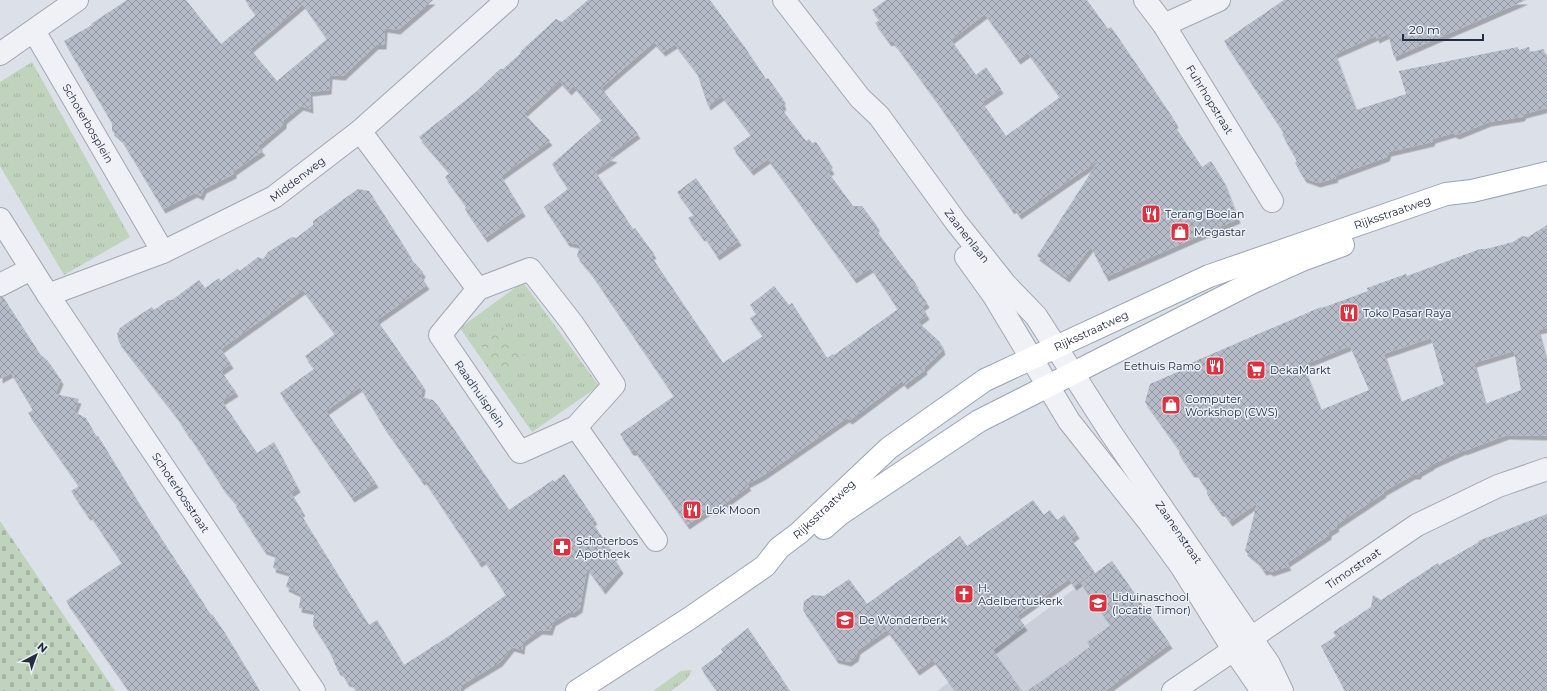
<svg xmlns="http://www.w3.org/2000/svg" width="1547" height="691" font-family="Montserrat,sans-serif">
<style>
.built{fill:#cacfda}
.grass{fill:url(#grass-tufts)}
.cemetery{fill:url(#cemetery-stones)}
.park{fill:url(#park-crowns)}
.building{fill:url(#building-cross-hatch);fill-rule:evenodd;filter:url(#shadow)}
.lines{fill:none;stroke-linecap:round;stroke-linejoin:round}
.minor-casing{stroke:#a1a6b2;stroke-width:24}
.major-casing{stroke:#9aa3b5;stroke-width:24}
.minor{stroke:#eff1f6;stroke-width:22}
.major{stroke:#fff;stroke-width:22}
.labels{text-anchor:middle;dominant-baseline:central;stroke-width:3;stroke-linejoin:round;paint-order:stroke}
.street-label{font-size:11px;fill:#242c40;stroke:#ebeff6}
.poi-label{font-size:11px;fill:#242c40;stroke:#ebeff6;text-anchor:start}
</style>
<defs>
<pattern id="grass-tufts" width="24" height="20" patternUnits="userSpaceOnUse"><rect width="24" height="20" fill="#c0d3bc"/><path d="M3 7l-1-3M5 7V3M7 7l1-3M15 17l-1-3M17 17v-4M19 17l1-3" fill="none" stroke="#a5b5a3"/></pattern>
<pattern id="cemetery-stones" width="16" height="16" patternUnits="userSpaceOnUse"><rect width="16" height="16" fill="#c0d3bc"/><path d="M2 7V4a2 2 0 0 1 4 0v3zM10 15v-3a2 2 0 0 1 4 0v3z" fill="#a5b5a3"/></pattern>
<pattern id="park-crowns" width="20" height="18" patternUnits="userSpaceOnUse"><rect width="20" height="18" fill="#c0d3bc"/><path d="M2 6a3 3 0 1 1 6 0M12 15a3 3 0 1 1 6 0" fill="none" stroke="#a5b5a3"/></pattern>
<pattern id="building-cross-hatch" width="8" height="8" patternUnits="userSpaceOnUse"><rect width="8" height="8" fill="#b6bbc8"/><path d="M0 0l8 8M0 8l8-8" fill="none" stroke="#9498a4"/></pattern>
<filter id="shadow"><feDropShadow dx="2.5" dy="4.5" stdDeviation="0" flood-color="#0004"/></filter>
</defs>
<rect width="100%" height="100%" fill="#dce0e8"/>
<path class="built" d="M1112,561L1170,644L1105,691H937Z"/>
<g class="grass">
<path d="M32,62L130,237L64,275L0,166V82Z"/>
<path d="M523,282L599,386L532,432L460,328Z"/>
<path d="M692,670L687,679L671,691H653L681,671Z"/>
</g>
<path class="cemetery" d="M0,521L115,691H0Z"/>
<path class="park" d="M502,326L525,357L502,375L479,342Z"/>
<g class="building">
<path d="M127,0H186L221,44L256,15L245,0H433L398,30L385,28L384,45H376L343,76L330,75L329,90L310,92L311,109L301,106L284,120V124L258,146L263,151L234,171V174L204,189L201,196L195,193L163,209L121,139L112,131V123L64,41L92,25L91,24ZM303,4L327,39L277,81L250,49Z"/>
<path d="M588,0H710L744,46L766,79L768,78L783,99L782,101L784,105L781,108L806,141L809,139L812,143L816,142L830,163L829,165L832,170L828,172L853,206H862L877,226L876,230L916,284L915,285L927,303L922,307L927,315L918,322L940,342L943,350L924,368L925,370L905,385L902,381L850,420L847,418L764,475L747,484L749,486L713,512L711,509L687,525L635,451H631L620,434L674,396L591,273L577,256L580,245L567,242L544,207L568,189L552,164L602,120L574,86L569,91L560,81L524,113L550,141L501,176L523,212L485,238L465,209L466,206L445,177L450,173L419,137L476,92L500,69H503L520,54L521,51L556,19L562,22ZM654,42L663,52L675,44L697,73L708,106L722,96L751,135L733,148L751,171L768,159L854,279L871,268L898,309L834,355L833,354L827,358L792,303L789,305L774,286L750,305L757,314L750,318L763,336L723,363L651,256L654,254L635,228L633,229L595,171L615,158L608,156L638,134L601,88Z"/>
<path d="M886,0H1087L1108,29L1111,27L1118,37L1169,112L1176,123L1174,125L1202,167L1211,161L1224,182L1238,219L1106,277L1091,247L1067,278L1037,256L1099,160L1019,215L1014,208L1012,210L935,99L895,44L892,41L889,42L875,23L880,20L872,10ZM985,14L1018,60L1028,53L1060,97L1006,136L982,102L1001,89L986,67L976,75L951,40Z"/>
<path d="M1284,0H1526L1394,57L1388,34L1377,39L1376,36L1335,54L1356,110L1406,94L1399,71L1518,47L1519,50L1529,47L1530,52L1544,49L1547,64V108L1524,114L1522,117L1489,122L1457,135L1453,133L1433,139L1432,142L1389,152L1387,157L1335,176L1336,178L1318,183L1304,178L1295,163L1297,161L1282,134L1284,133L1224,41Z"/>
<path d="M696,178L739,241L717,256L704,236L702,237L688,218L694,215L677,192Z"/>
<path d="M358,189L369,191L409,254L408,256L423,272L421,277L427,285L377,320L423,386L421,397L433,400L439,407L509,510L553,480L554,482L564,474L595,520L592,522L615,556L613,557L621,569L603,590L587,568L580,608L573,613H568L553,622L550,631L540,630L523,642L522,650L512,647L500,662L462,685L460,691H356L351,683L347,682L341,672L338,671L329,650L313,625L314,611L299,608L301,594L286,587L290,573L273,568L276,554L264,550L236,507L237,504L223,488L189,435H188L176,416L119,342L117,334L120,328L127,323L152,307L154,310L168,300H172L199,280L205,288L219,278L221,281L237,269L240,271L258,257L263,259L268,252L292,237L296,238L304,232L313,225V221ZM303,290L335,334L305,356L314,369L280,393L352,498L376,483L326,411L360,387L384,427L422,481L424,480L479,563L484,560L506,595L452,634L404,665L377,620L369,625L300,513L303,512L291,493L298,488L274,442L257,453L222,401L236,392L221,371L231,364L221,349Z"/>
<path d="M1547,225V328L1538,330L1547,363V436L1507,435L1464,451V450L1433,464L1431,466L1420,472L1418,475H1413L1383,492L1384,493L1336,525L1337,527L1329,532V535L1287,563L1289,566L1271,572L1268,570L1264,571L1257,561L1245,551L1257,503L1230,522L1223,512H1220L1207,494V490L1196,473H1192L1179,454L1180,451L1145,402L1150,384L1182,370L1184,366L1321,307L1322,308L1368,291L1367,288L1406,274L1407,276L1480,249H1486L1513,242L1522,236L1528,237ZM1431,338L1444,384L1401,402L1384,354ZM1350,346L1369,390L1321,410L1303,365ZM1514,351L1521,390L1485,404L1474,363Z"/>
<path d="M0,297H3L40,354L48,361L61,380L55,394L79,399L74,412L86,418L96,436H98L150,521L211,615L212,614L225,633L260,691H129L66,601L122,563L90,515L88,516L71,491L79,486L28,413L33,410L11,373L0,379Z"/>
<path d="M1033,500L1044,515L1050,510L1057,520L1064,515L1077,534L1071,539L1094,571L1074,586L1069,579L1017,616L1025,626L993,650L1022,691H956L933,660L917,671L887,630L858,650L856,657L849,662L836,659L803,610L804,601L813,595L824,596L849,579L867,604L960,536L967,546Z"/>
<path d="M1547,514V691H1345L1321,646L1336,636L1333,632L1371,607L1373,595L1381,600L1438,563L1439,565L1479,542L1478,541Z"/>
<path d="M1112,561L1170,644L1105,691H1027L1090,647L1087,642L1111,625L1081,583Z"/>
<path d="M748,628L775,668L790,691H717L701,668L723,652L721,649Z"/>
</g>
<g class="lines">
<g class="minor-casing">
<g id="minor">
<path id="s1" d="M784,0L860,98L879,116L956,222L1006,285L1036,316L1111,433L1269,664L1282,691"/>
<path id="s2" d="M1145,0L1164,25L1272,201"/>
<path d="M1164,25L1219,0"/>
<path id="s3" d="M34,31L163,252"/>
<path d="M0,54L77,0"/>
<path d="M360,131L478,289"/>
<path id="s4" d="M0,219L48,295L314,691"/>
<path d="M966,257L994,296L1069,421L1149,522L1181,566L1233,649L1262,691"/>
<path d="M530,269L572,323L614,385L576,427L520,452L440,335L478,289Z"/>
<path d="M0,285L31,269"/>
<path id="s5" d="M48,295L163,252L274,197L360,131L507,0"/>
<path d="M576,427L656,540"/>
<path id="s6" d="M1173,691L1417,525L1498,486L1547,469"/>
</g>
</g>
<g class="major-casing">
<g id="major">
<path d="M824,528L840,514L979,421L1251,283L1302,260L1343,245"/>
<path id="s7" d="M577,691L690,618L765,566L779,548L799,533L889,448L985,380L1209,276L1446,194L1472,191L1547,173"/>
</g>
</g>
<use href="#minor" class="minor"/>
<use href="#major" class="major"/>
</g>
<defs>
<g id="restaurant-square" transform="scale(1)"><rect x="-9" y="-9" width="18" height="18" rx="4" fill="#dc323f" stroke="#ebeff6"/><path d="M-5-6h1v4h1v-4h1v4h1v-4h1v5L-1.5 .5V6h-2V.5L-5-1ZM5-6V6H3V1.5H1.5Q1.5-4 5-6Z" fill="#fff"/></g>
<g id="shop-square" transform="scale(1)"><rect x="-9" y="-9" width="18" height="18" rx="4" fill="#dc323f" stroke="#ebeff6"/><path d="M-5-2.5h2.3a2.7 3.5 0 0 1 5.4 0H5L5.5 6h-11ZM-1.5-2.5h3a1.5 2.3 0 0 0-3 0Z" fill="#fff"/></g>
<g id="supermarket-square" transform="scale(1)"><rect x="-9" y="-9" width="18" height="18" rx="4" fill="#dc323f" stroke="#ebeff6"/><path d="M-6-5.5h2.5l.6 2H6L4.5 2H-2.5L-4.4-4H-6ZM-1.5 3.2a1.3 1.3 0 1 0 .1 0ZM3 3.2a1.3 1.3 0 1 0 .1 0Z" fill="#fff"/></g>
<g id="pharmacy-square" transform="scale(1)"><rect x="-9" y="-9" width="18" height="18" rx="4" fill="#dc323f" stroke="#ebeff6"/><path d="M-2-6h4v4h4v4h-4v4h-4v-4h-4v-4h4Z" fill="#fff"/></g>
<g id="church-square" transform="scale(1)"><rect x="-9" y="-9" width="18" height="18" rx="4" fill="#dc323f" stroke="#ebeff6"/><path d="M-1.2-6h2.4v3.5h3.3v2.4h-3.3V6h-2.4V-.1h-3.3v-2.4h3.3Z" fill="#fff"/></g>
<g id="school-square" transform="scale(1)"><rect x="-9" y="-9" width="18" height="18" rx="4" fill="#dc323f" stroke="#ebeff6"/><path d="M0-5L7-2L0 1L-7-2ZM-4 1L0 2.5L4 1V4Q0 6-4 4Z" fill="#fff"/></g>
</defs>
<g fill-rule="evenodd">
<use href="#restaurant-square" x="1151" y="214"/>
<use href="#shop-square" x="1180" y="232"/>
<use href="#restaurant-square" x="1349" y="313"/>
<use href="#restaurant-square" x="1215" y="366"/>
<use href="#supermarket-square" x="1256" y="370"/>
<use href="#shop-square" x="1171" y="405"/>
<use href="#restaurant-square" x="692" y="510"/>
<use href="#pharmacy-square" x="562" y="547"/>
<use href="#church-square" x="964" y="594"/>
<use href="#school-square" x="1098" y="603"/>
<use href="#school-square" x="845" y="620"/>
</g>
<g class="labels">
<g class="street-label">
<text stroke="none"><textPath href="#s2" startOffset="119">Fuhrhopstraat</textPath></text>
<text stroke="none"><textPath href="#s3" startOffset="107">Schoterbosplein</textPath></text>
<text stroke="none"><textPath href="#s5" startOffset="276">Middenweg</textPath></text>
<text stroke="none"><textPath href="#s7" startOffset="956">Rijksstraatweg</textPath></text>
<text stroke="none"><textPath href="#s1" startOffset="299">Zaanenlaan</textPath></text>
<text stroke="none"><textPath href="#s7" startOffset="632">Rijksstraatweg</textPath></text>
<text transform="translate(480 394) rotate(55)">Raadhuisplein</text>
<text stroke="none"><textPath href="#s4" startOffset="328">Schoterbosstraat</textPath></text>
<text stroke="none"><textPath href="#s7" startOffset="308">Rijksstraatweg</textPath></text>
<text stroke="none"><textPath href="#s1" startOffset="664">Zaanenstraat</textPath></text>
<text stroke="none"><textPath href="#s6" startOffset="218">Timorstraat</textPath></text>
</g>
<g class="poi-label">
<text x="1165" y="214">Terang Boelan</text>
<text x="1194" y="232">Megastar</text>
<text x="1363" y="313">Toko Pasar Raya</text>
<text x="1201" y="366" text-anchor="end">Eethuis Ramo</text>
<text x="1270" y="370">DekaMarkt</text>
<text x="1185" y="399">Computer<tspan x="1185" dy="13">Workshop (CWS)</tspan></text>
<text x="706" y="510">Lok Moon</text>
<text x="576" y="541">Schoterbos<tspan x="576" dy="13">Apotheek</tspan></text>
<text x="978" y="588">H.<tspan x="978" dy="13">Adelbertuskerk</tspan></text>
<text x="1112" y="597">Liduinaschool<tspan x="1112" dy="13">(locatie Timor)</tspan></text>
<text x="859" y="620">De Wonderberk</text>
</g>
</g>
<g transform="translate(36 655) rotate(41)" stroke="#ebeff6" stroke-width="3" paint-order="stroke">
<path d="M0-3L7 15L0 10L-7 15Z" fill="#242c40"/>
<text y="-6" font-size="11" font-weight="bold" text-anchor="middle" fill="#242c40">N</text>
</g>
<path d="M1403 34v6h80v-6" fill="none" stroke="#242c40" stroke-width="2"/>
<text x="1409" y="34" font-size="12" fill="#242c40" stroke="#ebeff6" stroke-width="3" paint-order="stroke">20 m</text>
</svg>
